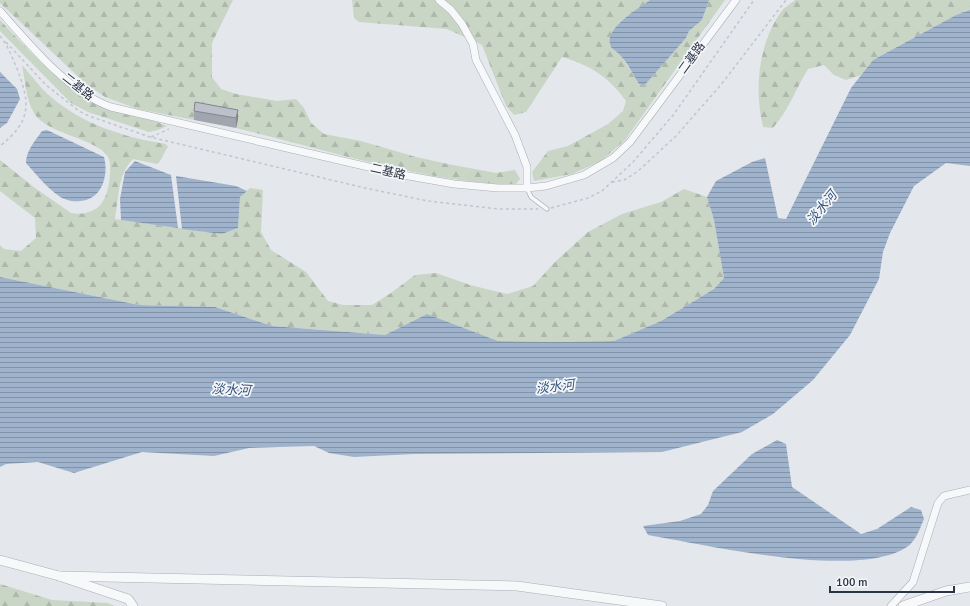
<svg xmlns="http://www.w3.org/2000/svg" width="970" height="606" font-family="Signika,'Noto Sans SC',sans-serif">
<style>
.forest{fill:url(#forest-firs)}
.water{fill:url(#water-rules)}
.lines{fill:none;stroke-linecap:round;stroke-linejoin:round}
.service-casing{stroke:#a9aeb7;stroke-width:5}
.minor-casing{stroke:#a9aeb7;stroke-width:8}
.tertiary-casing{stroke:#a9aeb7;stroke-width:10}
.path{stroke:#c2c5cb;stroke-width:1.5;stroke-dasharray:3 3;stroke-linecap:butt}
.service{stroke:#f7f8fa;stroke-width:3.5}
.minor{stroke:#f7f8fa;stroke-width:7}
.tertiary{stroke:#f7f8fa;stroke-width:9}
.wall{fill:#a1a5ae}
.shaded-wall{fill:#83868d}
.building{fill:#bbc0ca;stroke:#83868d}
.labels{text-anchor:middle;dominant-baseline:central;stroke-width:3.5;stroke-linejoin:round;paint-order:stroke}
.street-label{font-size:12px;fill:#2b3445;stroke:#f4f6f9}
.water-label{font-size:13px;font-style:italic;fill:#34527a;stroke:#f4f6f9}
</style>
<defs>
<pattern id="forest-firs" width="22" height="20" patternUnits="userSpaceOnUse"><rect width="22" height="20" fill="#c9d6c5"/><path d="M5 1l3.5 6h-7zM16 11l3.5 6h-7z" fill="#adb8ab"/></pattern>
<pattern id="water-rules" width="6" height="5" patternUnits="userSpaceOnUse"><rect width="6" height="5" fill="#9fb4cc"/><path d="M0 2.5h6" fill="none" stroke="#8293a7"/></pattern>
</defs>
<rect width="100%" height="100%" fill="#e4e7ec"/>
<g class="forest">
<path d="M0,0H233L212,43V77L221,89L236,94L277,101L296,99L304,108L311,123L324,134L361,141L416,157L448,164L496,173L515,170L520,179L515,185C420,181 328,150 236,128L237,119L195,112L194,120L138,109L105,97L86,84L0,3Z"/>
<path d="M352,0H650L620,22L612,49L620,54L639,84L644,86L686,38L689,31L702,20L709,0H725L625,140L601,161L572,174L534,181L532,172L548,151L568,146L608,124L623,111L626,101C609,77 590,65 562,57L526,112L514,115L506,106L482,45L447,29L359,22L354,18Z"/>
<path d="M795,0H970V10L956,15L873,60L861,75L846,80L834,75L824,65L808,69C796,88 789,110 773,128L763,127C754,89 758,45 781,12C784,7 791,4 795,0Z"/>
<path d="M0,20C24,45 63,89 94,103C117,114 144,116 167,126L158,130L149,132L88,112L71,103L0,31Z"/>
<path d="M22,65C32,76 40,88 51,97C82,124 126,138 166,144L168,147C163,153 163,159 157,164L133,159C117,175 119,198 115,219L222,234L238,228L240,197L250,188L263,190L261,232L271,250L306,272L328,301L343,305H372L391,293L415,275L436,273L470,285L507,294L533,286L556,261L588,232L622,214L661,202L684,189L707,197L714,220L724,278L714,289L661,321L614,341L557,342L498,341L427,314L385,335L272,326L215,307L139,305L0,277V245L4,249L21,251L36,238L35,218L0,191V160L35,188L71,213C80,215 90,213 97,208C104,203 108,191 109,183C110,176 111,166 109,159C102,139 47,135 34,113C26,100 25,80 22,65Z"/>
<path d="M0,584L52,600L108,603L114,606H0Z"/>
</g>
<g class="water">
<path d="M650,0H709L702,20L689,31L686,38L644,86L639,84C633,75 628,63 620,55C617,51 611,50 610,44C606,27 638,9 650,0Z"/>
<path d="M970,10V166L946,163L914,186L890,233L883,252L879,279L850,335L813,380L773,414L742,432L662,452L414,454L354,457L329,453L314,446L249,448L214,456L142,452L74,473L38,462L6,464L0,467V277L139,305L215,307L272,326L385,335L427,314L498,341L557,342L614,341L661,321L714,289L724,278L714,220L707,197L716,181L752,162L765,158L778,218L786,219L851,88L873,60L956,15Z"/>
<path d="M0,72L17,89L20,99L7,123L0,128Z"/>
<path d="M47,130L104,157C109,175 102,200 80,201C73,202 64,200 59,196C47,188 36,174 26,163C26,151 35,141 42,131Z"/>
<path d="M135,161L171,175L178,228L121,220L120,199L125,172Z"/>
<path d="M176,176L236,186L247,191L240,197L238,228L222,234L182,229Z"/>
<path d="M777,440L786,444L792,487L861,534L877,529L911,507L921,510L924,519C920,528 916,541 907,547C857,580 707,545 648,535L643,526L680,521L701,514L708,505L713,491L752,454Z"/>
</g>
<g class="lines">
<g class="service-casing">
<path id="service" d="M527,188L531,197L547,209"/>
</g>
<g class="minor-casing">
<g id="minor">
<path d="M439,0L451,10L462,24L473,44L476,60L515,135L527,167V188"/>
<path d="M0,11C30,45 68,92 111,107L403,175L454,184L498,188H527L546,186L584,175L613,158L630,142L736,0"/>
<path d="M891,606L913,582L938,503L944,496L970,490"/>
</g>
</g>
<g class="tertiary-casing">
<g id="tertiary">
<path d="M0,560L59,576L128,599L133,606"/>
<path d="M59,576L517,586L662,606"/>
<path d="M903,606L946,591L970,587"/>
</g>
</g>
<g class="path">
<path d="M0,36C8,45 11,56 16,66C30,102 33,120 0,146"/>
<path d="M6,42L46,85L79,111L89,116L150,137L365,188L428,201L498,209H538"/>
<path d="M151,137L169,129"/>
<path d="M612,182L624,180L637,172L676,136L720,86L786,0"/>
<path d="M551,208L588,198L602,191L633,162L674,114L754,0"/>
</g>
<use href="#service" class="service"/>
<use href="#minor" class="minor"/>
<use href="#tertiary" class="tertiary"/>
</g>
<path class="wall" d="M195,102L238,119L236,128L194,120V111Z"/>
<path class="shaded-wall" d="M238,110V119L236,128V118Z"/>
<path class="building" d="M195,102L238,110L236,118L194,111Z"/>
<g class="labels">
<g class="street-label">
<text transform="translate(692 58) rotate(-54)">二基路</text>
<text transform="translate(78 87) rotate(38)">二基路</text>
<text transform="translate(388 172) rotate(13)">二基路</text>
</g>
<g class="water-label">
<text transform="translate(822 208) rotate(-51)">淡水河</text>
<text transform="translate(555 387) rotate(-7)">淡水河</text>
<text transform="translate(231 390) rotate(3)">淡水河</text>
</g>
</g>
<path d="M830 586v6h124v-6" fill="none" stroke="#2b3445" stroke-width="2"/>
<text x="836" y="586" font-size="12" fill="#2b3445" stroke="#f4f6f9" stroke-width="3" paint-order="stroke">100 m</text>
</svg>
